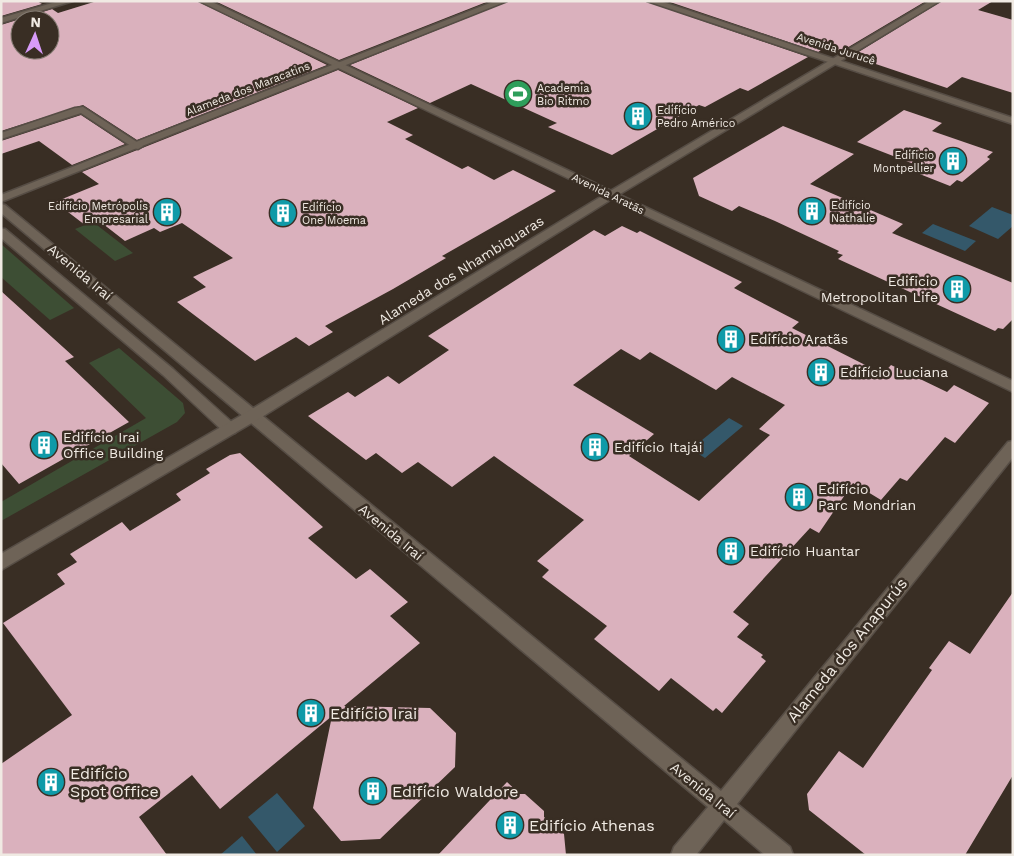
<svg xmlns="http://www.w3.org/2000/svg" width="1014" height="856" font-family="'Work Sans',sans-serif">
<style>
.green{fill:#3d4e34}
.water{fill:#34586a}
.building{fill:#dab1bd;fill-rule:evenodd}
.lines{fill:none;stroke-linecap:round;stroke-linejoin:round}
.lane-casing{stroke:#564d45;stroke-width:3}
.street-casing{stroke:#564d45;stroke-width:3}
.secondary-casing{stroke:#564d45;stroke-width:3}
.lane{fill:#6e6357;fill-rule:evenodd}
.street{fill:#6e6357;fill-rule:evenodd}
.secondary{fill:#6e6357;fill-rule:evenodd}
.labels{text-anchor:middle;dominant-baseline:central;stroke-width:5;stroke-linejoin:round;paint-order:stroke}
.far-street-label{font-size:11px;fill:#f0eae3;stroke:#392e24}
.far-poi-label{font-size:11px;fill:#f0eae3;stroke:#392e24;text-anchor:start}
.street-label{font-size:14px;fill:#f0eae3;stroke:#392e24}
.poi-label{font-size:14px;fill:#f0eae3;stroke:#392e24;text-anchor:start}
.near-street-label{font-size:16px;fill:#f0eae3;stroke:#392e24}
.near-poi-label{font-size:16px;fill:#f0eae3;stroke:#392e24;text-anchor:start}
</style>
<rect width="100%" height="100%" fill="#392e24"/>
<g class="green">
<path d="M93,222L133,253L115,261L75,229Z"/>
<path d="M1,244L74,308L50,320L1,277Z"/>
<path d="M119,348L183,403L185,413L177,422L1,521V502L146,418L89,363Z"/>
</g>
<g class="water">
<path d="M992,207L1013,215V226L998,239L969,226Z"/>
<path d="M933,224L976,241L965,251L922,233Z"/>
<path d="M729,418L743,426L705,458L691,449Z"/>
<path d="M277,793L305,826L277,852L248,817Z"/>
<path d="M242,836L257,855H220Z"/>
</g>
<g class="building">
<path d="M1,1H37L42,4L1,16Z"/>
<path d="M97,1H197L327,65L137,140L83,105L1,131V25L52,9L58,13ZM20,20H50V50H20Z"/>
<path d="M215,1H489L339,60Z"/>
<path d="M509,1H645L808,57L748,91L740,88L705,107L699,105L612,155L548,127L557,123L471,84L430,103L350,65Z"/>
<path d="M667,1H926L840,52L826,47L818,52Z"/>
<path d="M942,1H993L978,10L1013,20V93L962,77L947,88L852,56Z"/>
<path d="M338,70L418,108L387,122L413,135L405,139L462,169L468,166L494,180L513,170L556,191L442,256L446,258L393,289L325,326L333,332L309,346L296,337L255,361L177,302L206,287L193,277L233,258L182,223L160,232L154,228L125,241L98,220L85,225L55,202L99,184L82,172Z"/>
<path d="M904,110L942,123L932,131L993,152L987,157L990,159L962,182L957,180L950,186L912,171L919,166L857,142Z"/>
<path d="M81,115L125,144L72,165L39,141L1,154V141Z"/>
<path d="M783,126L854,154L810,184L903,224L892,233L1013,283V319L1003,329L998,328L995,331L838,259L843,255L837,253L839,251L775,221L739,206L732,211L699,196L693,178Z"/>
<path d="M622,226L637,233L640,231L742,282L734,288L799,322L792,328L883,374L891,365L947,392L954,385L989,403L955,443L945,437L907,481L900,478L881,500L853,483L819,533L810,528L733,612L749,624L737,637L763,655L761,657L766,661L722,713L716,708L713,711L671,678L659,691L594,639L607,626L542,577L549,570L537,561L584,520L494,456L452,487L418,462L402,473L376,453L366,460L308,416L348,392L355,397L388,376L399,384L449,350L428,336L594,230L605,236ZM621,349L640,360L650,352L716,390L732,377L785,405L759,429L770,435L699,501L629,456L654,434L573,385Z"/>
<path d="M1,291L74,357L65,361L129,422L19,484L1,463Z"/>
<path d="M240,453L323,527L308,538L356,579L370,569L408,602L390,616L420,643L344,706L430,708L456,733L455,767L380,839L341,841L313,808L332,716L220,809L192,775L139,817L167,855H1V764L72,715L3,623L65,584L57,574L77,562L70,554L122,522L130,531L181,500L176,494L210,473L206,469L230,455Z"/>
<path d="M1013,592V775L965,855H866L809,810L807,794L839,751L863,768L932,670L929,668L949,641L970,654Z"/>
<path d="M507,782L520,794H525L544,811V817L564,834L566,855H438Z"/>
</g>
<g class="lines">
<g class="lane-casing">
<path id="lane" d="M83,107L143,146L138,149L134,148L81,113L1,139V133L75,108Z"/>
</g>
<g class="street-casing">
<g id="street">
<path d="M59,1H73L1,23V18Z"/>
<path d="M199,1H210L1013,381V392Z"/>
<path d="M647,1H660L1013,118V124Z"/>
<path d="M1,204L5,205L721,791L1008,442L1013,441V457L737,804L790,847L793,855H765L724,820L696,855H671L674,847L708,807L1,213Z"/>
<path d="M1,229H5L173,369L235,425L238,429L235,433L230,434L225,433L163,375L1,238Z"/>
</g>
</g>
<g class="secondary-casing">
<g id="secondary">
<path d="M495,1H507L1,202V195Z"/>
<path d="M930,1H940L615,197L257,420L1,570V554L247,412L607,193Z"/>
</g>
</g>
<use href="#lane" class="lane"/>
<use href="#street" class="street"/>
<use href="#secondary" class="secondary"/>
</g>
<defs>
<g id="stadium-disc" transform="scale(1.4375)"><circle r="9.5" fill="#2e9e5b" stroke="#392e24"/><path d="M0-5a6.5 5 0 1 0 0 10a6.5 5 0 1 0 0-10ZM-3.5-1.8h7v3.6h-7Z" fill="#fff"/></g>
<g id="building-disc" transform="scale(1.4375)"><circle r="9.5" fill="#0f9aa8" stroke="#392e24"/><path d="M-4-6H4V6H1V3H-1V6H-4ZM-2.5-4.3h1.7v1.8h-1.7ZM.8-4.3h1.7v1.8H.8ZM-2.5-1h1.7V.8h-1.7ZM.8-1h1.7V.8H.8Z" fill="#fff"/></g>
</defs>
<g fill-rule="evenodd">
<use href="#stadium-disc" x="518" y="94"/>
<use href="#building-disc" x="638" y="116"/>
<use href="#building-disc" x="953" y="161"/>
<use href="#building-disc" x="812" y="211"/>
<use href="#building-disc" x="167" y="212"/>
<use href="#building-disc" x="283" y="213"/>
<use href="#building-disc" x="957" y="289"/>
<use href="#building-disc" x="731" y="339"/>
<use href="#building-disc" x="821" y="372"/>
<use href="#building-disc" x="44" y="445"/>
<use href="#building-disc" x="595" y="447"/>
<use href="#building-disc" x="799" y="497"/>
<use href="#building-disc" x="731" y="551"/>
<use href="#building-disc" x="311" y="713"/>
<use href="#building-disc" x="51" y="782"/>
<use href="#building-disc" x="373" y="791"/>
<use href="#building-disc" x="510" y="825"/>
</g>
<g class="labels">
<g class="far-street-label">
<text transform="translate(836 49) rotate(18)">Avenida Jurucê</text>
<text transform="translate(248 89) rotate(-21)">Alameda dos Maracatins</text>
<text transform="translate(608 194) rotate(26)">Avenida Aratãs</text>
</g>
<g class="far-poi-label">
<text x="537" y="88">Academia<tspan x="537" dy="13">Bio Ritmo</tspan></text>
<text x="657" y="110">Edifício<tspan x="657" dy="13">Pedro Américo</tspan></text>
<text x="934" y="155" text-anchor="end">Edificio<tspan x="934" dy="13">Montpellier</tspan></text>
<text x="831" y="205">Edifício<tspan x="831" dy="13">Nathalie</tspan></text>
<text x="148" y="206" text-anchor="end">Edifício Metrópolis<tspan x="148" dy="13">Empresarial</tspan></text>
<text x="302" y="207">Edifício<tspan x="302" dy="13">One Moema</tspan></text>
</g>
<g class="street-label">
<text transform="translate(461 270) rotate(-32)">Alameda dos Nhambiquaras</text>
<text transform="translate(80 272) rotate(40)">Avenida Iraí</text>
<text transform="translate(391 532) rotate(40)">Avenida Iraí</text>
<text transform="translate(703 790) rotate(39)">Avenida Iraí</text>
</g>
<g class="poi-label">
<text x="938" y="281" text-anchor="end">Edificio<tspan x="938" dy="16">Metropolitan Life</tspan></text>
<text x="750" y="339">Edifício Aratãs</text>
<text x="840" y="372">Edifício Luciana</text>
<text x="63" y="437">Edifício Irai<tspan x="63" dy="16">Office Building</tspan></text>
<text x="614" y="447">Edifício Itajái</text>
<text x="818" y="489">Edifício<tspan x="818" dy="16">Parc Mondrian</tspan></text>
<text x="750" y="551">Edifício Huantar</text>
</g>
<g class="near-street-label">
<text transform="translate(847 650) rotate(-51)">Alameda dos Anapurús</text>
</g>
<g class="near-poi-label">
<text x="330" y="713">Edifício Irai</text>
<text x="70" y="773">Edifício<tspan x="70" dy="18">Spot Office</tspan></text>
<text x="392" y="791">Edifício Waldore</text>
<text x="529" y="825">Edifício Athenas</text>
</g>
</g>
<rect width="1014" height="856" fill="none" stroke="#f0eae3" stroke-width="5"/>
<g transform="translate(35 35) rotate(3)"><circle r="24" fill="#392e24" stroke="#827970"/>
<path d="M0-4L9 19L0 12L-9 19Z" fill="#d79bf9"/>
<text y="-8" font-size="14" font-weight="bold" text-anchor="middle" fill="#f0eae3">N</text>
</g>
</svg>
